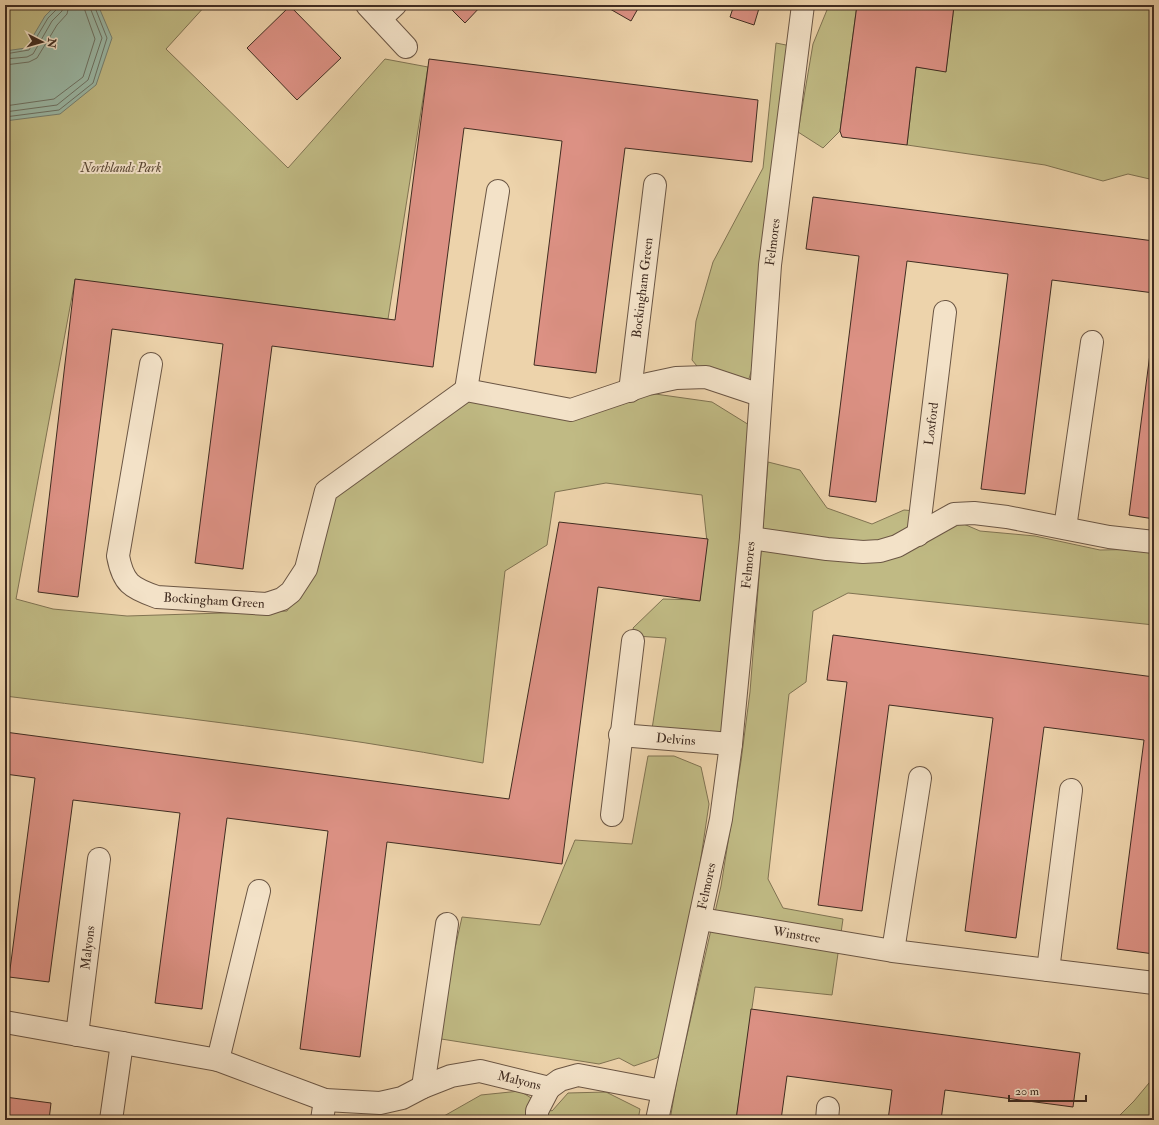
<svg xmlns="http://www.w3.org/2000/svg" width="1159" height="1125" font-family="'IM FELL Double Pica',serif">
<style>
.green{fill:#c0ba84;stroke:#807352}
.water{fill:#9ab8a6;stroke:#768071}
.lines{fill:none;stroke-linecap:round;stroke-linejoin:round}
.shore{stroke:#6d7264;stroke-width:1}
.building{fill:#dc9184;stroke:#402c21}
.minor-casing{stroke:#6b5644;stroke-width:24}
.minor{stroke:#f3e2c8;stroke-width:22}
.labels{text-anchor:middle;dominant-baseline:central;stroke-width:4;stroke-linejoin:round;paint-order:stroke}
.park-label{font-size:13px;font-style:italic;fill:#5a4835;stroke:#f3e2c8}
.street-label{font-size:13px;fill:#402c21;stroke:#f3e2c8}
</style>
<rect width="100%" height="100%" fill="#edd3ab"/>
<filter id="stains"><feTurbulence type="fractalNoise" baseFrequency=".005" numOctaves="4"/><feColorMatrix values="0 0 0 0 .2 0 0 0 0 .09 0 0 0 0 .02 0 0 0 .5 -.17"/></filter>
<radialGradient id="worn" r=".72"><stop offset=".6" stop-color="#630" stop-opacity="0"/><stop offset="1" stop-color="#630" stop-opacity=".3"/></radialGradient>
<g class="green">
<path d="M5,5H206L166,49L288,168L385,59L428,67L388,319L75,280L16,599L53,609L127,616L287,611L312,572L326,491L466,390L578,412L641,392L712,402L754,428L726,737L652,729L666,638L636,636L633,628L663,599L700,600L707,542L702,495L606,483L555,492L547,545L505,571L483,763C325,733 164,716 5,696Z"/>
<path d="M829,5H857L840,131L823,148L798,132L813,44Z"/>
<path d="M947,5H1154V180L1128,174L1103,181L1045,165L907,145L916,67L946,71L954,6Z"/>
<path d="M776,43L791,46L754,362L748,382L706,377L692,360L696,321L713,262L763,168Z"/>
<path d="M768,462L800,470L827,508L872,524L904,510L938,513L980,531L1035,536L1100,550L1154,549V625L848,593L813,611L806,682L789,694L768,879L783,908L843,919L832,995L755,987L736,1120H670L677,1079L721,886L741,761L750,692Z"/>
<path d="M648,756H674L701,767L709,804L700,864L669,1039L657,1058L634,1066L619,1058L599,1064L435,1038L462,917L540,925L575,840L632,844Z"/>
<path d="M1154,1077V1120H1115L1134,1101Z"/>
<path d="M520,1091L552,1111L568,1093L606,1092L640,1109L638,1120H437L481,1095Z"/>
</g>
<path class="water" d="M56,5H98L112,38L96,85L60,114L5,121V51L26,48L45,16Z"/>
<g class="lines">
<g class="shore">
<path d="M5,54L29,50L48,18L57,9L58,5"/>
<path d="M5,59L27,57L33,54L52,21L62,11L63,5"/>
<path d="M5,65L29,62L37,58L57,25L67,14L69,5"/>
<path d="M5,106L54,99L83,77L95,39L83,5"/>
<path d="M5,112L57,105L88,80L102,38L89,5"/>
<path d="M5,117L59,110L93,83L107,38L94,5"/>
</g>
</g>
<g class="building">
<path d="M447,5H482L465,23Z"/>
<path d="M603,5H640L631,21Z"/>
<path d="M734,5H760L754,25L730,17Z"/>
<path d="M857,5L954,6L946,72L916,67L907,145L842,137L840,131Z"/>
<path d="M290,6L341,58L297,100L247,48Z"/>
<path d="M429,59L758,100L752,162L625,148L596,373L534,365L562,141L464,128L433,367L272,346L243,569L195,563L223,344L112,329L78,597L38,592L75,279L395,320Z"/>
<path d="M813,197L1154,241V293L1052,280L1025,494L981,489L1008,274L907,261L876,502L829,496L859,256L806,249Z"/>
<path d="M1154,323V519L1129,515Z"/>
<path d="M559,522L708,539L700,601L598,587L562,864L387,842L360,1057L300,1049L328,831L227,818L202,1009L155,1003L180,813L73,800L49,982L9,977L35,778L5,774V732L509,799Z"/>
<path d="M833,635L1154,677V954L1117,949L1144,740L1044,727L1016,938L965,931L993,718L889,705L862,911L818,905L847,682L827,680Z"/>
<path d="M751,1009L1080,1053L1073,1107L945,1090L941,1120H888L892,1090L787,1076L781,1120H736Z"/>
<path d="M5,1097L51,1103L49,1120H5Z"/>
</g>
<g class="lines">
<g class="minor-casing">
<g id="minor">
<path d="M367,5L406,47"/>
<path d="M380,19L395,5"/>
<path id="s1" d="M151,364L118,556C123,583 131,588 157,597L267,604L282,599L291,592L306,569L326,491L466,390L571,410L648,384L676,378L706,377L760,395"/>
<path d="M466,390L498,191"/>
<path id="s2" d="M630,391L655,185"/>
<path d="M1065,528L1092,342"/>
<path id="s3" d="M918,535L945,312"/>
<path d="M751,538L827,549L863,552L880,551L897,546L954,514L974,513L1007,517L1109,537L1154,542"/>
<path id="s4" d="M620,735L731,744"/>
<path d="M612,815L633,641"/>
<path id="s5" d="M701,919L893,951L1154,983"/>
<path d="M893,951L920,778"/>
<path d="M1048,970L1071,790"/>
<path id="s6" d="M5,1022L218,1060L325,1100L380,1103L402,1098L423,1087L451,1076L480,1071L549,1088L560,1080L578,1075L662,1091"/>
<path id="s7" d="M77,1035L99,859"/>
<path d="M218,1060L259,891"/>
<path d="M423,1087L447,924"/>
<path d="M111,1120L122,1043"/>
<path d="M322,1120L325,1100"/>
<path d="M537,1120V1111L549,1088"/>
<path id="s8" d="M657,1120L721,819L731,744L751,538L770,265L803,5"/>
<path d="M827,1120L828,1108"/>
</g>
</g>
<use href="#minor" class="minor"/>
</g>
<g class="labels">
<g class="park-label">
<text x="121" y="168">Northlands Park</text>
</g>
<g class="street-label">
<text stroke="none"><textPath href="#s8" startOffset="887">Felmores</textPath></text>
<text stroke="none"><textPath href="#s2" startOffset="104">Bockingham Green</textPath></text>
<text stroke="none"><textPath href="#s3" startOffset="112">Loxford</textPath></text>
<text stroke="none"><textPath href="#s8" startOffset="563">Felmores</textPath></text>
<text stroke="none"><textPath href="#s1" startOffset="313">Bockingham Green</textPath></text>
<text stroke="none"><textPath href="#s4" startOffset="56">Delvins</textPath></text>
<text stroke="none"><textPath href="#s8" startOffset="239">Felmores</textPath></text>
<text stroke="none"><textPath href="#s5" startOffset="97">Winstree</textPath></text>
<text stroke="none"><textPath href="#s7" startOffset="88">Malyons</textPath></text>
<text stroke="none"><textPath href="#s6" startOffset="532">Malyons</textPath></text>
</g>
</g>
<rect width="1159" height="1125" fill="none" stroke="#edd3ab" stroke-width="20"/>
<rect x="6" y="6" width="1147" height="1113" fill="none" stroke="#402c21" stroke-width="2"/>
<rect x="10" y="10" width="1139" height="1105" fill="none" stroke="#402c21"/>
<g transform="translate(42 42) rotate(96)" stroke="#f3e2c8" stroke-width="3" paint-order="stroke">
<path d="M0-3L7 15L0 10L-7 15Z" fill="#402c21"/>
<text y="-6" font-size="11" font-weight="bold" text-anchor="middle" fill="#402c21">N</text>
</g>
<path d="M1009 1095v6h77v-6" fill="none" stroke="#402c21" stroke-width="2"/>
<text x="1015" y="1095" font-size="12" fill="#402c21" stroke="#f3e2c8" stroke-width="3" paint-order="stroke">20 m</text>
<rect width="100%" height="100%" filter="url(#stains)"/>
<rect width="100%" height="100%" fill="url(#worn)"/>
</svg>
